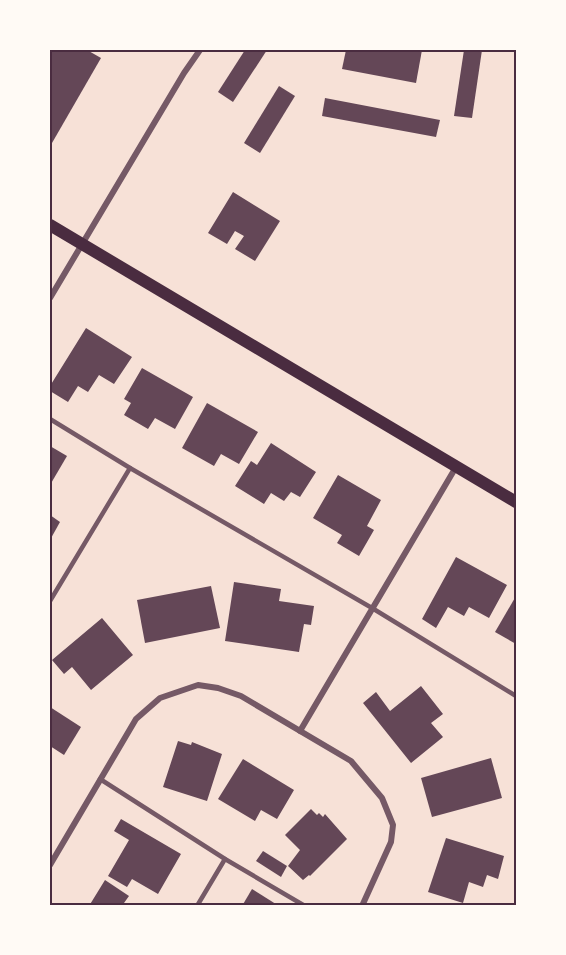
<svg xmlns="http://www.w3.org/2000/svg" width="566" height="955" font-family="'Open Sans',sans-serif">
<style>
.building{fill:#644757}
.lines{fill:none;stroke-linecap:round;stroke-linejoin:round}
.service{stroke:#755966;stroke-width:4.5}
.minor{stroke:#755966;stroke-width:6}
.secondary{stroke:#4a2c40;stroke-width:12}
.neatline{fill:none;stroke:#4a2c40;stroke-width:2}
</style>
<rect width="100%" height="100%" fill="#f7e1d7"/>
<g class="building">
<path d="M50,50H87L101,58L52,143L50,141Z"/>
<path d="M245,50H267L233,102L218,92Z"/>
<path d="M346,50H422L416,83L342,69Z"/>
<path d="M464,50H482L472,118L454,116Z"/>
<path d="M279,86L295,96L260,153L244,143Z"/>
<path d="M325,98L440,120L436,137L322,116Z"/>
<path d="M233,192L280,221L255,261L235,249L244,236L235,231L227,244L208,233Z"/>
<path d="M86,328L132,357L114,384L99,375L88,392L78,386L68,402L50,391V386Z"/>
<path d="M142,368L193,397L175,429L155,418L148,429L124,415L131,403L124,399Z"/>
<path d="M207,403L258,432L239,464L221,454L214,466L182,448Z"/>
<path d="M271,443L316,472L300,497L291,492L284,501L271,493L264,504L235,486L251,461L257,465Z"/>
<path d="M50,446L67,456L50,485Z"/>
<path d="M338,475L381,500L367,526L374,530L359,556L337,543L342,535L313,518Z"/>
<path d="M50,515L60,522L50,540Z"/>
<path d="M456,557L507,585L489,618L469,607L464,616L448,607L436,628L422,619Z"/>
<path d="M234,582L281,589L279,601L314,606L311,625L304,624L299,652L225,641Z"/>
<path d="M211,586L220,628L145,643L137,600Z"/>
<path d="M516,596V644L495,632Z"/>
<path d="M102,618L133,655L91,690L72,667L64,674L52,660Z"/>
<path d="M421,686L443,714L431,723L443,737L411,763L363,703L376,692L390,711Z"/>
<path d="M50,707L81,727L64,755L50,746Z"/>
<path d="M178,741L191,745L192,742L222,754L207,801L163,787Z"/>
<path d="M491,758L502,798L432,817L421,778Z"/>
<path d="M243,759L294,790L277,819L261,810L255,821L218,799Z"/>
<path d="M311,809L317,815L319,813L323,817L325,814L347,839L310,876L309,875L303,880L288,866L300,850L285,835Z"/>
<path d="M121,819L181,854L158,894L132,879L127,887L108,876L129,840L114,831Z"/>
<path d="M446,838L504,856L498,879L487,875L483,887L469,882L463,903L428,892Z"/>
<path d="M263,851L287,866L281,877L256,861Z"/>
<path d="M105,880L129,896L124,903L129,906H89Z"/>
<path d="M252,889L279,906H242Z"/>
</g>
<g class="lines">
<g class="service">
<path d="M50,419L130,468L372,608L516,696"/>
<path d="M50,601L130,468"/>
<path d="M100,779L225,859L305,906"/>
<path d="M197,906L225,859"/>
</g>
<g class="minor">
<path d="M50,298L184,73L200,50"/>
<path d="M300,731L456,467"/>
<path d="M50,865L136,719L160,698L198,685L218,688L241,696L351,761L382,798L393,825L391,842L362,906"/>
</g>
<path class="secondary" d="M50,225L516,502"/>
</g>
<rect width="566" height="955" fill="none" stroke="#fffaf5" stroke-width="102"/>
<rect x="51" y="51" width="464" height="853" class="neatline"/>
</svg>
